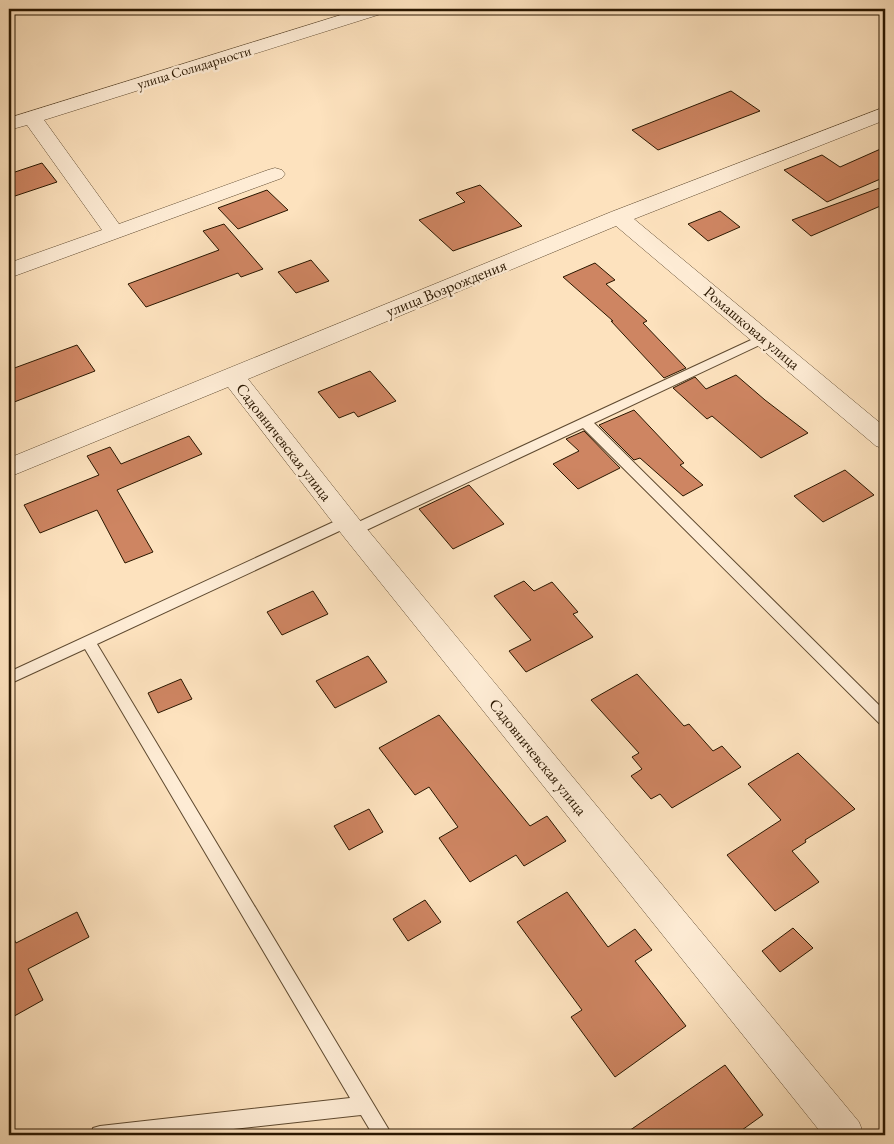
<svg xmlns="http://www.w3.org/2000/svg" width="894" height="1144" font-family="'EB Garamond',serif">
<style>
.building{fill:#ce8562;stroke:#2a1700}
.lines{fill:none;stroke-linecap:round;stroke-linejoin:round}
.lane-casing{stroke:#5f4a30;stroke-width:2}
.street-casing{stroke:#5f4a30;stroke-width:1}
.lane{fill:#feecd5;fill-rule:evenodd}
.street{fill:#feecd5;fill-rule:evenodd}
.labels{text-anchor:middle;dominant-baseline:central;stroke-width:5;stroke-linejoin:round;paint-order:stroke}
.far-street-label{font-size:14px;fill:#2a1700;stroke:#feecd5}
.street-label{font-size:16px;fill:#2a1700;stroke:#feecd5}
</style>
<rect width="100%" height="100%" fill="#fde2be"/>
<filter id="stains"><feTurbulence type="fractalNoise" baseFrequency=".004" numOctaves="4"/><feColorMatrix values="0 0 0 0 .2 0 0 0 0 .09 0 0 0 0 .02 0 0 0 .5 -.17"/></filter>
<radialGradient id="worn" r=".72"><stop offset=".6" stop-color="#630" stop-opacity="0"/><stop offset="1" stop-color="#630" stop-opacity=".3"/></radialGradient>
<g class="building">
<path d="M731,91L760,111L658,150L632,130Z"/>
<path d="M885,147V177L827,202L784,170L822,155L840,167Z"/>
<path d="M42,163L57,182L9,198V174Z"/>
<path d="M480,185L522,226L453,251L419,220L465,202L456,193Z"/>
<path d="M885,186V204L811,236L792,220Z"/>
<path d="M267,190L288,210L238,229L218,208Z"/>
<path d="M720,211L740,227L708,241L688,224Z"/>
<path d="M224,224L263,269L241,277L238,273L146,307L128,284L219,250L203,231Z"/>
<path d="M311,260L329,281L296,293L278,272Z"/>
<path d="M595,263L615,280L606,284L647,321L643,323L686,368L664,378L611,321H613L563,277Z"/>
<path d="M77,345L95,371L9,404V370Z"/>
<path d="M370,371L396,401L358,417L354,412L339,418L318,392Z"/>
<path d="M736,375L765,400L808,433L761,458L712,416L707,419L673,388L695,377L706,389Z"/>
<path d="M634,410L684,463L680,465L703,485L683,496L640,458L634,460L599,425Z"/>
<path d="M584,431L620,468L578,489L553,464L579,451L566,439Z"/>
<path d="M189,436L202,454L117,490L153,552L125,563L97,510L40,533L24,505L99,475L87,456L110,447L121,464Z"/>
<path d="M845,470L874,495L823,522L794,496Z"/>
<path d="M469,485L504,524L453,549L419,509Z"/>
<path d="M524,581L534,591L552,582L578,612L573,614L593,637L526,672L509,651L531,640L494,596Z"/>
<path d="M313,591L328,614L282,635L267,612Z"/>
<path d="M368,656L387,682L335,708L316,681Z"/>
<path d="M637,674L684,726L689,724L713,751L722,746L741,767L672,808L660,794L651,799L631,776L642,769L632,757L639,753L591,700Z"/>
<path d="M181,679L192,699L158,713L148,693Z"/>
<path d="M439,715L530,826L547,816L566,841L524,866L516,855L470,882L439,838L458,827L429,787L415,795L379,748Z"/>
<path d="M798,753L855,809L805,840L806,842L792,851L819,882L775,911L727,855L781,820L748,784Z"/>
<path d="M369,809L383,832L349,850L334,826Z"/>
<path d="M567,892L608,947L635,929L652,950L635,961L686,1026L615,1077L571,1017L582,1010L517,922Z"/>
<path d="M425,900L441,922L408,941L393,919Z"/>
<path d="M77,912L89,937L28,969L43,1000L9,1019V929L16,943Z"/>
<path d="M793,928L813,948L780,972L762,951Z"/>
<path d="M725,1065L763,1115L735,1135H623Z"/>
</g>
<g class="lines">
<g class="lane-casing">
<path id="lane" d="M764,334L770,338L768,341L594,423L885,711V726L880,724L583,428L358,534H348V527L97,644L392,1135H373L361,1115L179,1135H91L93,1128L100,1126L350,1098L85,649L9,684V672L342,518H352V525Z"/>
</g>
<g class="street-casing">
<g id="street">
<path d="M360,9H387L384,13L44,120L119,224L268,170L275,168L282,170L285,174L282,178L9,278V263L102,230L27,125L9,130V118Z"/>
<path d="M885,107V120L634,219L885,427V449L876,446L616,226L248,379L362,523L859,1122L864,1135H823L344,537L228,387L9,477V458L611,212Z"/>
</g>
</g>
<use href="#lane" class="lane"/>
<use href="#street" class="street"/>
</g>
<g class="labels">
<g class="far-street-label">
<text transform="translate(194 67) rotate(-17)">улица Солидарности</text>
</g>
<g class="street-label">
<text transform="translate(446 288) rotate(-22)">улица Возрождения</text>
<text transform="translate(752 328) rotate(40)">Ромашковая улица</text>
<text transform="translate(284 442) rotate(52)">Садовничевская улица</text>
<text transform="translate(538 757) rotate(51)">Садовничевская улица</text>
</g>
</g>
<rect width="894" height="1144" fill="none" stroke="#fde2be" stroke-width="30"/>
<rect x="10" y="10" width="874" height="1124" fill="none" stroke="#2a1700" stroke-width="2.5"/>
<rect x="15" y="15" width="864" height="1114" fill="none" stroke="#2a1700"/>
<rect width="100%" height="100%" filter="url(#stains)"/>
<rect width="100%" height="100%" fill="url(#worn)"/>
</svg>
